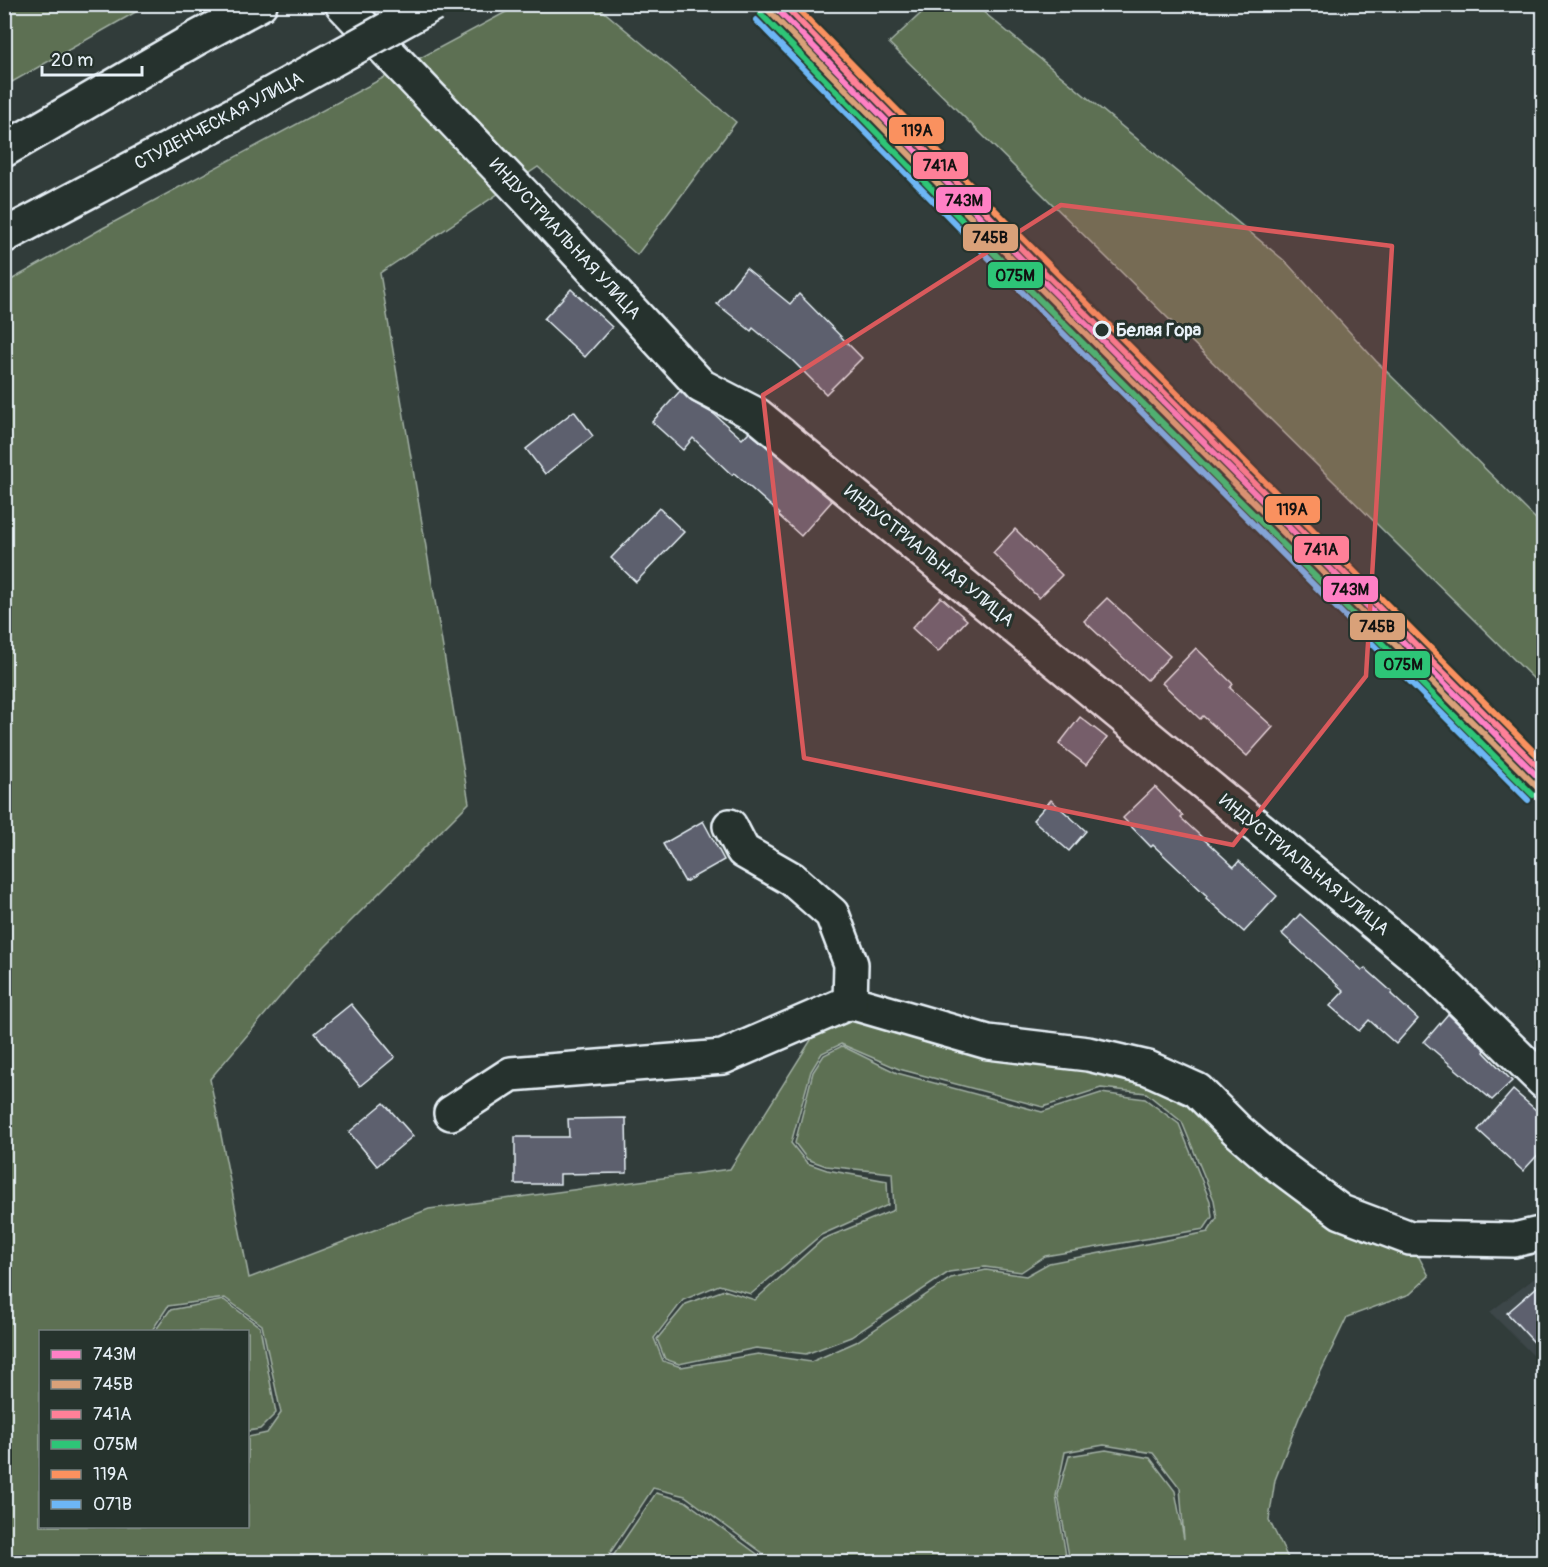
<svg xmlns="http://www.w3.org/2000/svg" width="1548" height="1567" font-family="Pangolin,sans-serif">
<style>
.built{fill:#3e474a}
.green{fill:#5d7052;stroke:#a2b0a5;stroke-width:1.5;fill-rule:evenodd}
.building{fill:#5d616e;stroke:#e8f1f8;stroke-width:1.5}
.lines{fill:none;stroke-linecap:round;stroke-linejoin:round}
.minor-casing{stroke:#e8f1f8;stroke-width:38}
.major-casing{stroke:#e8f1f8;stroke-width:38}
.minor{stroke:#26332d;stroke-width:33}
.major{stroke:#26332d;stroke-width:33}
.major-bridge-casing{stroke:#e8f1f8;stroke-width:38;stroke-linecap:butt}
.major-bridge{stroke:#26332d;stroke-width:33}
.rail-1-casing{stroke:#26332d;stroke-width:10}
.rail-2-casing{stroke:#26332d;stroke-width:10}
.rail-3-casing{stroke:#26332d;stroke-width:10}
.rail-4-casing{stroke:#26332d;stroke-width:10}
.rail-5-casing{stroke:#26332d;stroke-width:10}
.rail-6-casing{stroke:#26332d;stroke-width:10}
.rail-1{stroke:#ff80c5;stroke-width:6}
.rail-2{stroke:#d9a179;stroke-width:6}
.rail-3{stroke:#ff8098;stroke-width:6}
.rail-4{stroke:#2dc577;stroke-width:6}
.rail-5{stroke:#fa915f;stroke-width:6}
.rail-6{stroke:#6db6f5;stroke-width:6}
.marked{fill:#da5a5c;fill-opacity:0.2;stroke:#da5a5c;stroke-width:4.5;stroke-linejoin:round}
.stop-dot{fill:#26332d;stroke:#e8f1f8;stroke-width:3}
.labels{text-anchor:middle;dominant-baseline:central;stroke-width:6;stroke-linejoin:round;paint-order:stroke}
.street-label{font-size:18px;fill:#e8f1f8;stroke:#26332d}
.stop-label{font-size:18px;font-weight:bold;fill:#e8f1f8;stroke:#26332d;text-anchor:start}
.line-badge{stroke:#26332d;stroke-width:2}
.pale-badge-label{font-size:16px;text-anchor:middle;font-weight:bold;fill:#111}
</style>
<rect width="100%" height="100%" fill="#313c3a"/>
<filter id="ink" filterUnits="userSpaceOnUse"><feTurbulence type="fractalNoise" baseFrequency=".0167" numOctaves="2"/><feDisplacementMap in="SourceGraphic" scale="12" xChannelSelector="R" yChannelSelector="G"/><feConvolveMatrix kernelMatrix="1 2 1 2 8 2 1 2 1" color-interpolation-filters="sRGB"/></filter>
<g filter="url(#ink)">
<path class="built" d="M1543,1272V1355L1538,1360L1490,1312Z"/>
<g class="green">
<path d="M5,4H148V5L5,86Z"/>
<path d="M519,5H596L736,122L637,255L538,167L380,273L469,803L306,966L210,1079L249,1278L429,1209L730,1169L816,1032L856,1009L1148,1072L1414,1248L1429,1276L1410,1294L1347,1317L1300,1415L1275,1480L1269,1520L1290,1562H1070L1058,1495L1069,1456L1106,1450L1150,1458L1175,1491L1184,1539L1180,1488L1153,1453L1104,1445L1065,1452L1056,1496L1067,1562H775L685,1496L653,1488L604,1562H5L4,284L103,228ZM841,1044L899,1069L1043,1107L1101,1088L1146,1093L1182,1122L1214,1200L1217,1218L1208,1232L1049,1263L1026,1276L986,1270L951,1278L856,1342L811,1362L758,1354L681,1367L663,1361L654,1338L683,1300L719,1285L751,1294L821,1235L888,1205L887,1181L827,1170L807,1163L791,1143L811,1071L822,1053ZM225,1298L262,1325L281,1413L267,1433L248,1437V1526H40V1332H151L168,1306Z"/>
<path d="M930,5H975L1286,262L1376,361L1543,526V688L889,43Z"/>
<path d="M842,1046L897,1073L1042,1112L1101,1093L1145,1099L1179,1124L1210,1201L1212,1217L1204,1229L1045,1256L1021,1272L985,1267L949,1272L851,1337L806,1354L756,1348L679,1364L665,1359L657,1339L686,1304L724,1290L755,1300L823,1239L894,1210L892,1173L826,1166L807,1159L795,1143L813,1072L824,1055Z"/>
<path d="M224,1300L260,1327L276,1413L260,1429L248,1431V1332L155,1331L170,1310Z"/>
<path d="M656,1493L685,1501L768,1562H609Z"/>
</g>
<g class="building">
<path d="M746,268L790,304L799,294L862,358L826,394L791,359L753,328L751,331L717,304Z"/>
<path d="M571,289L612,327L585,357L544,319Z"/>
<path d="M680,391L692,402L714,414L742,439L749,432L832,501L801,536L778,515L780,514L734,473L732,475L693,438L683,450L652,422Z"/>
<path d="M574,411L593,436L545,474L526,449Z"/>
<path d="M659,508L684,532L636,582L611,558Z"/>
<path d="M1015,529L1062,575L1039,598L993,553Z"/>
<path d="M941,597L967,620L938,652L912,628Z"/>
<path d="M1107,598L1170,656L1147,680L1084,621Z"/>
<path d="M1196,648L1233,684L1230,688L1273,727L1247,756L1203,716L1200,719L1162,683Z"/>
<path d="M1080,717L1107,738L1086,765L1059,744Z"/>
<path d="M1155,787L1183,816L1181,818L1234,867L1239,861L1277,896L1244,932L1206,898L1207,896L1153,845L1151,847L1123,818Z"/>
<path d="M1051,800L1086,831L1069,851L1033,820Z"/>
<path d="M703,821L724,860L685,882L663,844Z"/>
<path d="M1300,914L1362,970L1365,968L1392,992L1391,994L1418,1019L1396,1044L1369,1020L1359,1031L1330,1006L1344,991L1282,934Z"/>
<path d="M351,1004L395,1057L360,1086L315,1033Z"/>
<path d="M1448,1014L1485,1050L1484,1052L1512,1081L1492,1100L1424,1042Z"/>
<path d="M1513,1090L1544,1117V1148L1523,1171L1478,1130Z"/>
<path d="M384,1103L413,1136L377,1166L349,1132Z"/>
<path d="M626,1118L627,1173L560,1174V1184H515V1137H569L568,1119Z"/>
<path d="M1544,1281V1353L1507,1313Z"/>
</g>
<g class="lines">
<g class="minor-casing">
<g id="minor">
<path d="M342,4L524,195L701,386L757,415L1424,964L1544,1082"/>
<path d="M850,1002L988,1042L1088,1054L1148,1068L1197,1090L1237,1130L1274,1162L1341,1212L1410,1238L1514,1240L1544,1233"/>
<path d="M451,1113L511,1074L723,1057L850,1002L851,964L832,914L792,879L743,851L730,826"/>
</g>
</g>
<g class="major-casing">
<g id="major">
<path d="M4,150L195,39L260,4"/>
<path d="M4,236L242,110"/>
</g>
</g>
<use href="#minor" class="minor"/>
<use href="#major" class="major"/>
<g class="major-bridge-casing">
<path id="major-bridge" d="M242,110L433,4"/>
</g>
<use href="#major-bridge" class="major-bridge"/>
<g class="rail-1-casing">
<path id="rail-1" d="M772,4L1041,279L1544,783"/>
</g>
<g class="rail-2-casing">
<path id="rail-2" d="M767,9L1036,284L1539,789"/>
</g>
<g class="rail-3-casing">
<path id="rail-3" d="M783,4L1046,274L1544,773"/>
</g>
<g class="rail-4-casing">
<path id="rail-4" d="M761,14L1030,290L1533,795"/>
</g>
<g class="rail-5-casing">
<path id="rail-5" d="M793,4L1052,268L1544,762"/>
</g>
<g class="rail-6-casing">
<path id="rail-6" d="M756,20L1025,295L1528,800"/>
</g>
<use href="#rail-1" class="rail-1"/>
<use href="#rail-2" class="rail-2"/>
<use href="#rail-3" class="rail-3"/>
<use href="#rail-4" class="rail-4"/>
<use href="#rail-5" class="rail-5"/>
<use href="#rail-6" class="rail-6"/>
</g>
</g>
<path class="marked" d="M1061,205L1392,246L1366,676L1233,845L804,758L763,395Z"/>
<circle class="stop-dot" cx="1102" cy="330" r="8"/>
<g class="labels">
<g class="street-label">
<text transform="translate(219 121) rotate(-28)">СТУДЕНЧЕСКАЯ УЛИЦА</text>
<text transform="translate(565 239) rotate(47)">ИНДУСТРИАЛЬНАЯ УЛИЦА</text>
<text transform="translate(929 556) rotate(39)">ИНДУСТРИАЛЬНАЯ УЛИЦА</text>
<text transform="translate(1304 865) rotate(39)">ИНДУСТРИАЛЬНАЯ УЛИЦА</text>
</g>
<g class="stop-label">
<text x="1116" y="330">Белая Гора</text>
</g>
</g>
<g class="line-badge">
<rect x="888" y="116" width="57" height="29" rx="6" fill="#fa915f"/>
<rect x="912" y="151" width="57" height="29" rx="6" fill="#ff8098"/>
<rect x="935" y="186" width="57" height="28" rx="6" fill="#ff80c5"/>
<rect x="962" y="223" width="57" height="29" rx="6" fill="#d9a179"/>
<rect x="987" y="261" width="57" height="28" rx="6" fill="#2dc577"/>
<rect x="1264" y="495" width="57" height="29" rx="6" fill="#fa915f"/>
<rect x="1293" y="535" width="57" height="29" rx="6" fill="#ff8098"/>
<rect x="1322" y="575" width="57" height="28" rx="6" fill="#ff80c5"/>
<rect x="1349" y="612" width="57" height="29" rx="6" fill="#d9a179"/>
<rect x="1374" y="650" width="57" height="29" rx="6" fill="#2dc577"/>
</g>
<g class="pale-badge-label">
<text x="917" y="136">119А</text>
<text x="940" y="171">741А</text>
<text x="964" y="206">743М</text>
<text x="990" y="243">745В</text>
<text x="1015" y="281">075М</text>
<text x="1292" y="515">119А</text>
<text x="1321" y="555">741А</text>
<text x="1350" y="595">743М</text>
<text x="1377" y="632">745В</text>
<text x="1403" y="670">075М</text>
</g>
<rect width="1548" height="1567" fill="none" stroke="#26332d" stroke-width="24"/>
<rect x="12" y="12" width="1524" height="1543" fill="none" stroke="#e8f1f8" stroke-width="2" filter="url(#ink)"/>
<rect x="39" y="1330" width="210" height="198" fill="#26332d" stroke="#747f7e" stroke-width="1.5"/>
<rect x="51" y="1350" width="30" height="9" fill="#ff80c5" stroke="#747f7e" stroke-width="1.5"/>
<text x="93" y="1360" font-size="18" fill="#e8f1f8">743М</text>
<rect x="51" y="1380" width="30" height="9" fill="#d9a179" stroke="#747f7e" stroke-width="1.5"/>
<text x="93" y="1390" font-size="18" fill="#e8f1f8">745В</text>
<rect x="51" y="1410" width="30" height="9" fill="#ff8098" stroke="#747f7e" stroke-width="1.5"/>
<text x="93" y="1420" font-size="18" fill="#e8f1f8">741А</text>
<rect x="51" y="1440" width="30" height="9" fill="#2dc577" stroke="#747f7e" stroke-width="1.5"/>
<text x="93" y="1450" font-size="18" fill="#e8f1f8">075М</text>
<rect x="51" y="1470" width="30" height="9" fill="#fa915f" stroke="#747f7e" stroke-width="1.5"/>
<text x="93" y="1480" font-size="18" fill="#e8f1f8">119А</text>
<rect x="51" y="1500" width="30" height="9" fill="#6db6f5" stroke="#747f7e" stroke-width="1.5"/>
<text x="93" y="1510" font-size="18" fill="#e8f1f8">071В</text>
<path d="M42 66v9h100v-9" fill="none" stroke="#e8f1f8" stroke-width="3"/>
<text x="51" y="66" font-size="18" fill="#e8f1f8" stroke="#26332d" stroke-width="4.5" paint-order="stroke">20 m</text>
</svg>
